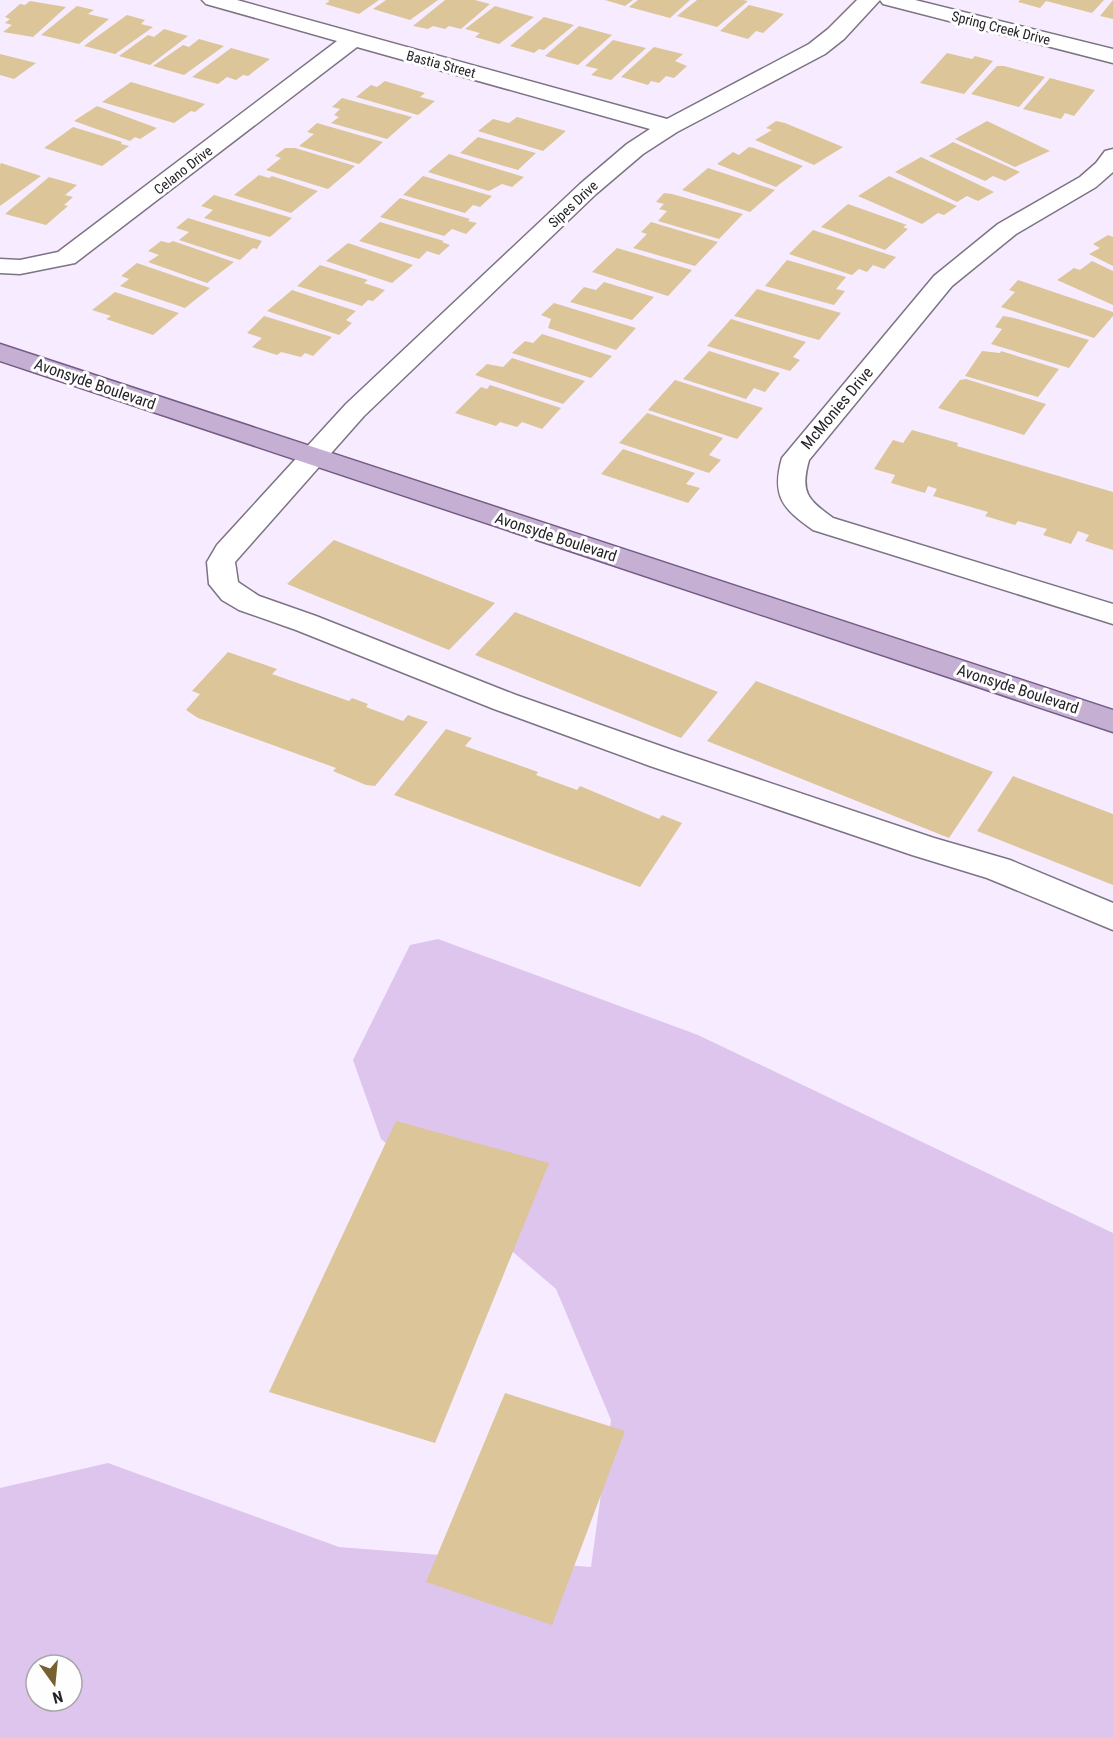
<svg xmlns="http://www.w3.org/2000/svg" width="1113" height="1737" font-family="'Roboto Condensed',sans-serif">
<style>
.green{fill:#dec5ed;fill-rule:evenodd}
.building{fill:#dbc599}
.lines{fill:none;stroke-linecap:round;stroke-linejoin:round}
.minor-casing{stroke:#7c7383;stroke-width:3}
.major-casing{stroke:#755c85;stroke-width:3}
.minor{fill:#fff;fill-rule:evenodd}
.major{fill:#c5b0d3;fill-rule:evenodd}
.labels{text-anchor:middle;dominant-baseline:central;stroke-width:6;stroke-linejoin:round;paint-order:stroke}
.far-street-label{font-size:14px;fill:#262229;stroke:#fefefe}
.street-label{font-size:16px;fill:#262229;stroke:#fefefe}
</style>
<rect width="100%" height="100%" fill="#f7ecff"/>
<path class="green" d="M438,939L698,1035L1113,1233V1737H0V1488L108,1463L339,1547L591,1567L611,1420L556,1289L381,1139L353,1060L410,945ZM36,1665H72V1701H36Z"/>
<g class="building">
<path d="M327,0H379L359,14L325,4L330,1Z"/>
<path d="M386,0H438L410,20L373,9Z"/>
<path d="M445,0H475L490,4L461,29L449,26L445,29L433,26L428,29L413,26Z"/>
<path d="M605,0H633L625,6Z"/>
<path d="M638,0H690L670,18L629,7Z"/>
<path d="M697,0H743L748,1L717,27L677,16Z"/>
<path d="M1020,0H1104L1092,13L1046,1L1040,8L1018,2Z"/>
<path d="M1113,0V19L1100,16Z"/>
<path d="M30,1L66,7L33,37L3,32L12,25L5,23L10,19L5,17L20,4L25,5Z"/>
<path d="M749,5L784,14L763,33L756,31L748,39L720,31Z"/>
<path d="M77,6L94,10L88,14L109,19L79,44L41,35Z"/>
<path d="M495,6L534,17L499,44L475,37L480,33L465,29Z"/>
<path d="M127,15L145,20L141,24L153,27L115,54L84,46Z"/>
<path d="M544,17L574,25L544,50L539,49L534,53L510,46Z"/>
<path d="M579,26L612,35L578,65L545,56Z"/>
<path d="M164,29L188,36L150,65L119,56L148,35L154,37Z"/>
<path d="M199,39L224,46L184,75L153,66L183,45L189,47Z"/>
<path d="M613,40L646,48L611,80L591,75L598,69L585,66Z"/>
<path d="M654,47L683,54L675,61L687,66L674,78L666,76L659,83L651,81L648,85L621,77Z"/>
<path d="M231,48L270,59L248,76L243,75L236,80L227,77L218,84L192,77Z"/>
<path d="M947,53L972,59L975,56L993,61L964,94L920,83Z"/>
<path d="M0,54L36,63L14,79L0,75Z"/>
<path d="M997,66H1004L1045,77L1019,107L971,94Z"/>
<path d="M1050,78L1095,90L1074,116L1065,113L1061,119L1023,109Z"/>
<path d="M385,81L425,93L420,97L435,101L418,115L356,97L371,85L377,87Z"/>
<path d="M131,82L205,104L195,112L191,111L174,123L102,102Z"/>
<path d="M342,98L412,117L387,139L331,123L339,117L334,115L340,109L332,107Z"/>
<path d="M97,106L157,128L140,139L135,137L130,141L74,121Z"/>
<path d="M517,117L566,131L543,151L478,131L493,119L509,123Z"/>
<path d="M776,121L785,123L843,147L814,165L755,140L772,130L766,128Z"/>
<path d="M987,121L1050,151L1015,167L955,139Z"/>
<path d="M317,123L383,142L359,164L299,146L314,134L307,132Z"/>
<path d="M73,127L122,142L121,144L129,146L102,166L44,148Z"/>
<path d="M478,137L536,153L518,170L460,153Z"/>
<path d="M953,142L1020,172L1005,181L993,176L985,181L929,156Z"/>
<path d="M749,147L754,148L803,166L776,187L717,164L733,152L739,155Z"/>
<path d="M285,148H295L355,166L328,189L266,170L281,158L275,156Z"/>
<path d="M449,154L524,177L512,187L502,184L489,191L428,172Z"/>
<path d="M921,157L994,192L978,201L967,196L957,202L895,172Z"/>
<path d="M1,163L41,176L0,206V165Z"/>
<path d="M708,168L775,190L750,212L682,190Z"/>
<path d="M259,175L269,178L272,176L318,191L291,213L234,195Z"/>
<path d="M423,176L492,196L480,207L473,205L465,213L403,195Z"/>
<path d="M889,176L957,206L944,215L938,213L922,224L858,196Z"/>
<path d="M49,177L77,185L65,195L73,197L64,205L68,206L46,225L5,214Z"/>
<path d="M664,193L672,194L743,214L719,239L658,221L667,211L659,209L664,204L656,202Z"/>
<path d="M214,195L292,218L270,237L204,218L213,210L201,206Z"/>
<path d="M400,198L470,219L468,221L477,223L466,234L452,229L444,236L380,217Z"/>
<path d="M848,204L907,225L903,227L908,229L885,250L821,227Z"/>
<path d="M188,218L262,241L257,249L253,248L240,260L179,240L189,232L176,228Z"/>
<path d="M380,222L444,241L442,242L450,245L439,255L427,251L419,259L359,241Z"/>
<path d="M651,222L718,242L695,266L633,248L647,234L641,232Z"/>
<path d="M813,230L896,257L884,269L873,265L867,272L859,269L852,275L789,254Z"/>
<path d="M1108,235L1113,237V266L1089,254L1100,248L1093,244Z"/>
<path d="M161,241L169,243L173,241L234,262L207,283L148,262L159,255L148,251Z"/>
<path d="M348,243L413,265L392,283L326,261Z"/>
<path d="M617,248L692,270L668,296L592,272Z"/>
<path d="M787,260L846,277L836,289L845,291L834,305L765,286Z"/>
<path d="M1092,261L1113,271V305L1057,280L1074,268L1080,270Z"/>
<path d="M137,263L210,288L185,308L120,286L129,279L121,276Z"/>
<path d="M320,265L368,280L364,283L385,290L373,301L368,300L362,306L297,286Z"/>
<path d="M1018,280L1113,312V316L1094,338L1001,307L1015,292L1009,290Z"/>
<path d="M604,282L654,297L632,320L570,302L584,287L596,290Z"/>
<path d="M757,289L841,313L819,340L734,316Z"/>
<path d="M292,290L356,311L346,320L352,323L339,335L267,311Z"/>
<path d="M115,292L179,313L153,335L106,319L111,316L92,310Z"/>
<path d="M554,303L636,328L616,350L548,328L551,319L541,315Z"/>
<path d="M264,316L332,337L313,356L305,353L301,357L281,352L277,355L252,347L262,338L247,333Z"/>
<path d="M1003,316L1014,318L1089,340L1069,368L991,344L1002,329L995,327Z"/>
<path d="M731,319L806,342L793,357L800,360L790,371L707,346Z"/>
<path d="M542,334L612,356L591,378L512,353L525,341L533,343Z"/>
<path d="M709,351L780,373L765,392L754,388L746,399L683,379Z"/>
<path d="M982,351L1000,353L1001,351L1059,369L1038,397L965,376Z"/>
<path d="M512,358L585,381L563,404L475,375L487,364L503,367Z"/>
<path d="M966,379L1046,404L1024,435L938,408L960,380Z"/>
<path d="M675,380L763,408L737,439L648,410Z"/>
<path d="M490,385L561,408L542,429L522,422L517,427L500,422L496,426L455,413L481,387L487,389Z"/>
<path d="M647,413L723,438L709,455L721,460L709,473L619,443Z"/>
<path d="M912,430L958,443L957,446L1113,492V550L1085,541L1089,535L1078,531L1071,544L1043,535L1047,529L1018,521L1015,525L985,516L988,512L933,496L937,489L928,486L925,493L891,483L895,475L874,469L893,440L903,443Z"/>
<path d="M623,449L695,473L686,484L700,488L688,503L601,474Z"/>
<path d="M334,540L495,603L449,650L287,584Z"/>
<path d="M515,612L718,692L681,738L475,655Z"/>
<path d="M228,652L277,669L272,674L349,701L352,698L368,704L366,707L403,721L408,715L428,722L375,786L366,785L333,771L336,768L198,718L186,710L200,694L192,691Z"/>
<path d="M756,681L993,772L949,838L707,741Z"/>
<path d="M446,729L472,738L465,746L538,772L536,775L577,790L580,786L659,819L662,815L682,823L640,887L394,795Z"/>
<path d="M1013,776L1113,814V885L977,831Z"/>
<path d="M396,1121L549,1163L435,1443L269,1392Z"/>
<path d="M505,1393L625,1431L552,1625L426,1582Z"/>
</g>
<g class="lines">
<g class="minor-casing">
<g id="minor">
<path d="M202,0H237L667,119L809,44L828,29L857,0H915L1113,49V63L883,4L880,0L844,39L825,54L677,132L643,154L596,194L364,416L235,562L238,582L259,596L316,616L516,695L672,750L934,838L1010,860L1113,903V930L987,878L912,855L650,766L494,709L296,630L239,610L222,600L209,584L207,562L217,545L346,404L580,184L627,144L650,129L357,47L75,263L20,274L0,273V259L20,260L58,252L337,41L206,4Z"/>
<path d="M1113,149V172L1096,187L1016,234L952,286L809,460C800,492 807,499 833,518L1113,604V624L813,530C783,509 771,496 782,458L934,276L998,224L1080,177L1096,163L1105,151Z"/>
</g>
</g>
<g class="major-casing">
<path id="major" d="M0,344L1113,710V732L0,361Z"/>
</g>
<use href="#minor" class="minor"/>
<use href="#major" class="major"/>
</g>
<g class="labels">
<g class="far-street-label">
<text transform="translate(1001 28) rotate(14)">Spring Creek Drive</text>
<text transform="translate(441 64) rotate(15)">Bastia Street</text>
<text transform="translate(183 170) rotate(-38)">Celano Drive</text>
<text transform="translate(573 204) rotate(-43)">Sipes Drive</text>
</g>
<g class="street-label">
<text transform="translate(95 384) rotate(19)">Avonsyde Boulevard</text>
<text transform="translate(837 408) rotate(-50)">McMonies Drive</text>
<text transform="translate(556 537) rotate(18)">Avonsyde Boulevard</text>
<text transform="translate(1018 689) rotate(18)">Avonsyde Boulevard</text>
</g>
</g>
<g transform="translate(54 1683) rotate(165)"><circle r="28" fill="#fefefe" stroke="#a8a6a9" stroke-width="1.5"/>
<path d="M0-4.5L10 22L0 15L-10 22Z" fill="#776130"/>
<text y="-9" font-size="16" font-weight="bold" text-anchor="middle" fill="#262229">N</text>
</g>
</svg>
